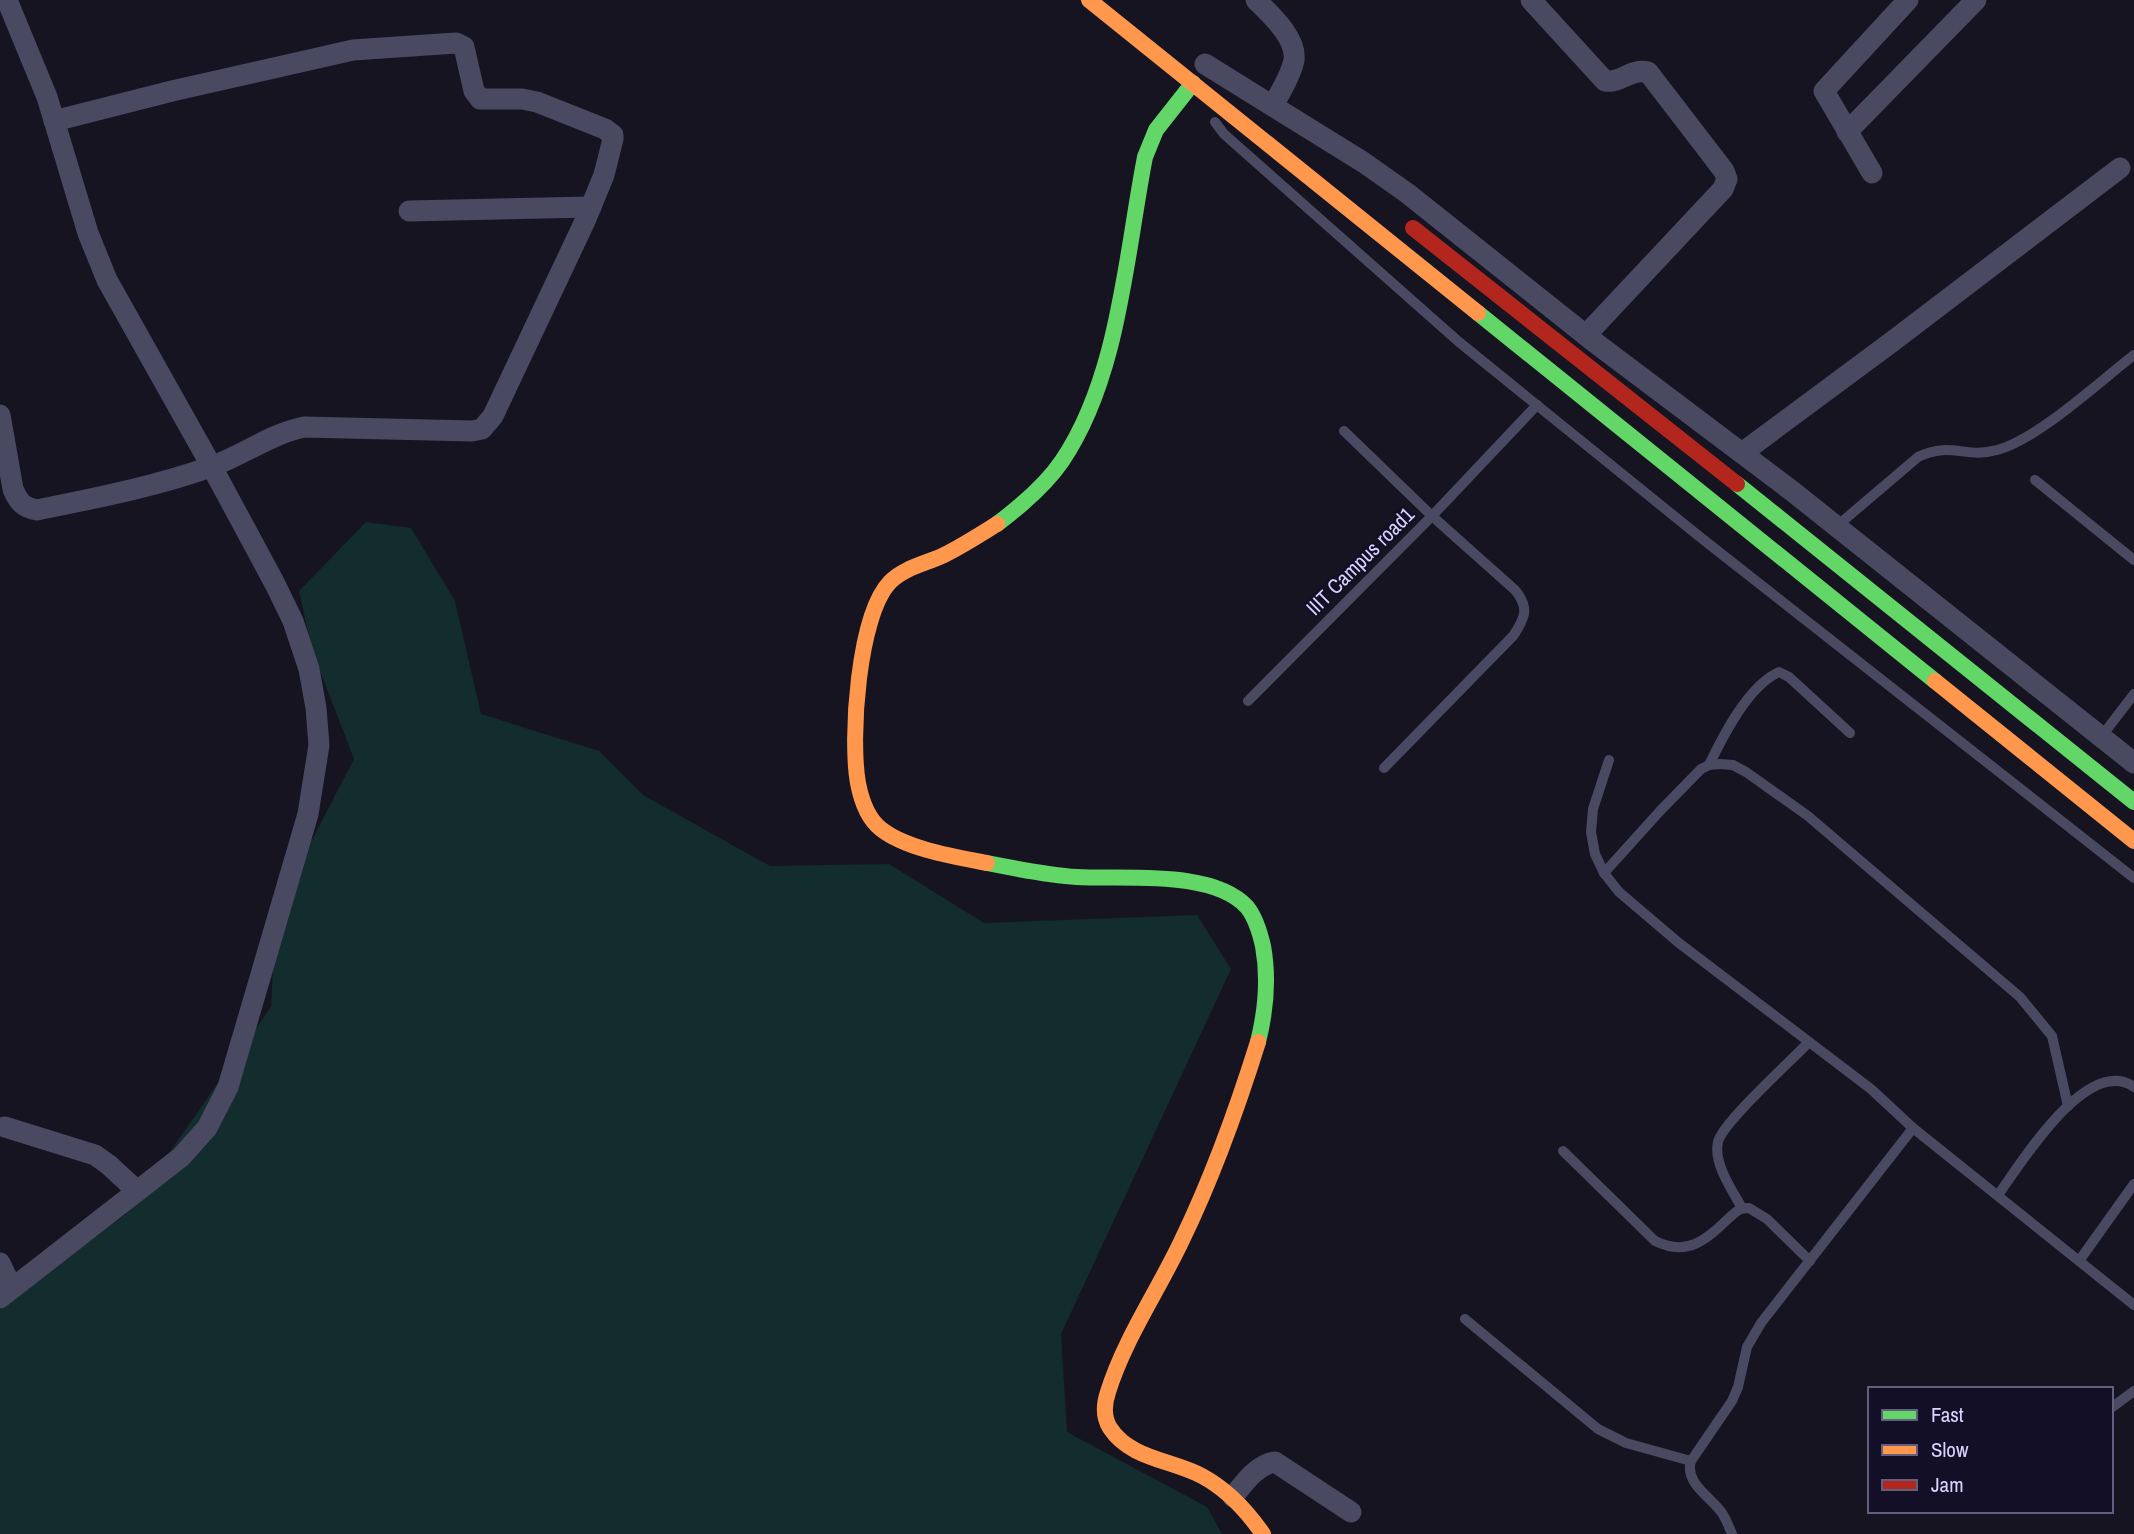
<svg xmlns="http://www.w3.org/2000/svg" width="2134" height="1534" font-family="'Archivo Narrow',sans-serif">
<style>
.green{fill:#132c2d}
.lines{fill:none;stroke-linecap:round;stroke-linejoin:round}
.lane{stroke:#4a4962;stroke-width:10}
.street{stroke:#4a4962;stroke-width:21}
.fast{stroke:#63d668;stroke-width:16}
.slow{stroke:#ff974d;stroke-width:16}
.jam{stroke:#b3261e;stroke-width:16}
.labels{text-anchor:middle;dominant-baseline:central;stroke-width:5;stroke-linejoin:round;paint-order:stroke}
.street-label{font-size:21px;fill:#d9d4ff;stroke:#130f26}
</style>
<rect width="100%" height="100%" fill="#161421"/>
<path class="green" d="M366,522L411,528L455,601L481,714L599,751L643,795L770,866L889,864L984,923L1197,915L1231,969L1061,1334L1067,1432L1207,1507L1222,1534H0V1309L127,1213L271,1007L276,909L354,759L312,650L299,591Z"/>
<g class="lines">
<g class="lane">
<path d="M1215,122L1224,134L1459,342L1700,537L2134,878"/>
<path d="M1344,431L1432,516L1515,590C1530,608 1525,618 1513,636L1384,768"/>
<path d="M2035,480L2134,560"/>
<path d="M1837,526L1918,457C1952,441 1965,459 1997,450C2038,439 2099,382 2134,355"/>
<path d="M1248,701L1432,516L1537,405"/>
<path d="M2101,737L2134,694"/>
<path d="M1609,760L1593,809L1591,832L1595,854L1604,873L1619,892L1679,943L1871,1089L1913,1128L2134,1305"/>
<path d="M1709,765C1723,736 1748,686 1779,672L1789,677L1850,733"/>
<path d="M1604,873L1660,811L1701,769L1709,765L1720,764L1733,765L1746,772L1808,816L2020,997L2052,1036L2068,1106"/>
<path d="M1563,1151L1655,1241C1688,1257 1706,1240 1730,1217C1737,1211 1739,1208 1749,1208L1767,1219L1810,1261"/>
<path d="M1998,1195C2020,1165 2087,1054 2134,1087"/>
<path d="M1742,1208C1732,1190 1713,1163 1718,1142C1722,1123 1792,1060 1809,1042"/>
<path d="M2079,1261L2134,1184"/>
<path d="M1465,1319L1598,1429L1626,1443L1691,1461"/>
<path d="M2111,1408L2134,1391"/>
<path d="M1732,1534C1729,1527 1726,1519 1722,1513C1711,1497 1684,1483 1691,1461L1732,1401L1738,1387L1747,1347L1761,1323L1913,1128"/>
</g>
<g class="street">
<path d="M1256,0C1270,14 1297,38 1294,60C1291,76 1280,92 1273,106"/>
<path d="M1531,0L1605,81C1620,84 1631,68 1648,72L1724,171L1727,179L1723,189L1586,335"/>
<path d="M1205,64L1363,162L1407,193L1593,341L1792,491L2134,763"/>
<path d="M1847,132L1976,0"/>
<path d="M1872,173L1824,91L1908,0"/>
<path d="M409,211L591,207"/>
<path d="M0,415L13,489C19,503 23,507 37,510C95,498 154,487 210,467C242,456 270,434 304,427L472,431L482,429L493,416L585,221L604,175L613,139V135L605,129L537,102L522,99H480L474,91L464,47L456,43L353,50L172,91L54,121"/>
<path d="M1742,453L1893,341L2120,168"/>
<path d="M5,1127L95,1155L109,1165L137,1191"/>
<path d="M0,1263L12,1288"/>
<path d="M0,1298L181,1157L207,1128L228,1087L267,954L308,814L319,745L316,708L309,669L293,621L275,584L212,467L107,280L88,233L47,97L7,0"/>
<path d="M1233,1497C1244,1483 1256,1465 1275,1462L1351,1512"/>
</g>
<g class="fast">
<path d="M1478,313L1935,681"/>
<path d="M1737,484L2134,802"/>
<path d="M997,524C1021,506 1045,486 1062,461C1119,377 1126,254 1145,157L1156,130L1193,83"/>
<path d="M987,863C1017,869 1047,875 1077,877C1123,880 1212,869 1247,907C1256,918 1260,933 1263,946C1269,979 1266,1010 1258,1042"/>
</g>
<g class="slow">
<path d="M1089,0L1478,313"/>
<path d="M1935,681L2134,841"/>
<path d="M987,863C956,857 906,849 881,829C867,818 861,799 858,783C850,739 858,615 890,582C904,568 924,564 942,556C961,547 979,535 997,524"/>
<path d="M1258,1042C1237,1109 1213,1176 1182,1240C1158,1291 1125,1338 1108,1392C1104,1404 1103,1417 1110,1428C1130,1459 1172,1460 1202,1476C1228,1490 1247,1511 1263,1534"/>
</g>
<path class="jam" d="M1413,228L1737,484"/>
</g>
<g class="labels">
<g class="street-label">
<text transform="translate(1360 561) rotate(-45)">IIIT Campus road1</text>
</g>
</g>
<rect x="1868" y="1387" width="245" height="126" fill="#130f26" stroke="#625e7d" stroke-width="2"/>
<rect x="1882" y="1410" width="35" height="10" fill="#63d668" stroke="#625e7d" stroke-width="2"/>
<text x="1931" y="1422" font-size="21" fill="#d9d4ff">Fast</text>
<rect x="1882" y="1445" width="35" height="10" fill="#ff974d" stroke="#625e7d" stroke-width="2"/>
<text x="1931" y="1457" font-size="21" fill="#d9d4ff">Slow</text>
<rect x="1882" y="1480" width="35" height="10" fill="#b3261e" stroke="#625e7d" stroke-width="2"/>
<text x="1931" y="1492" font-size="21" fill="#d9d4ff">Jam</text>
</svg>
